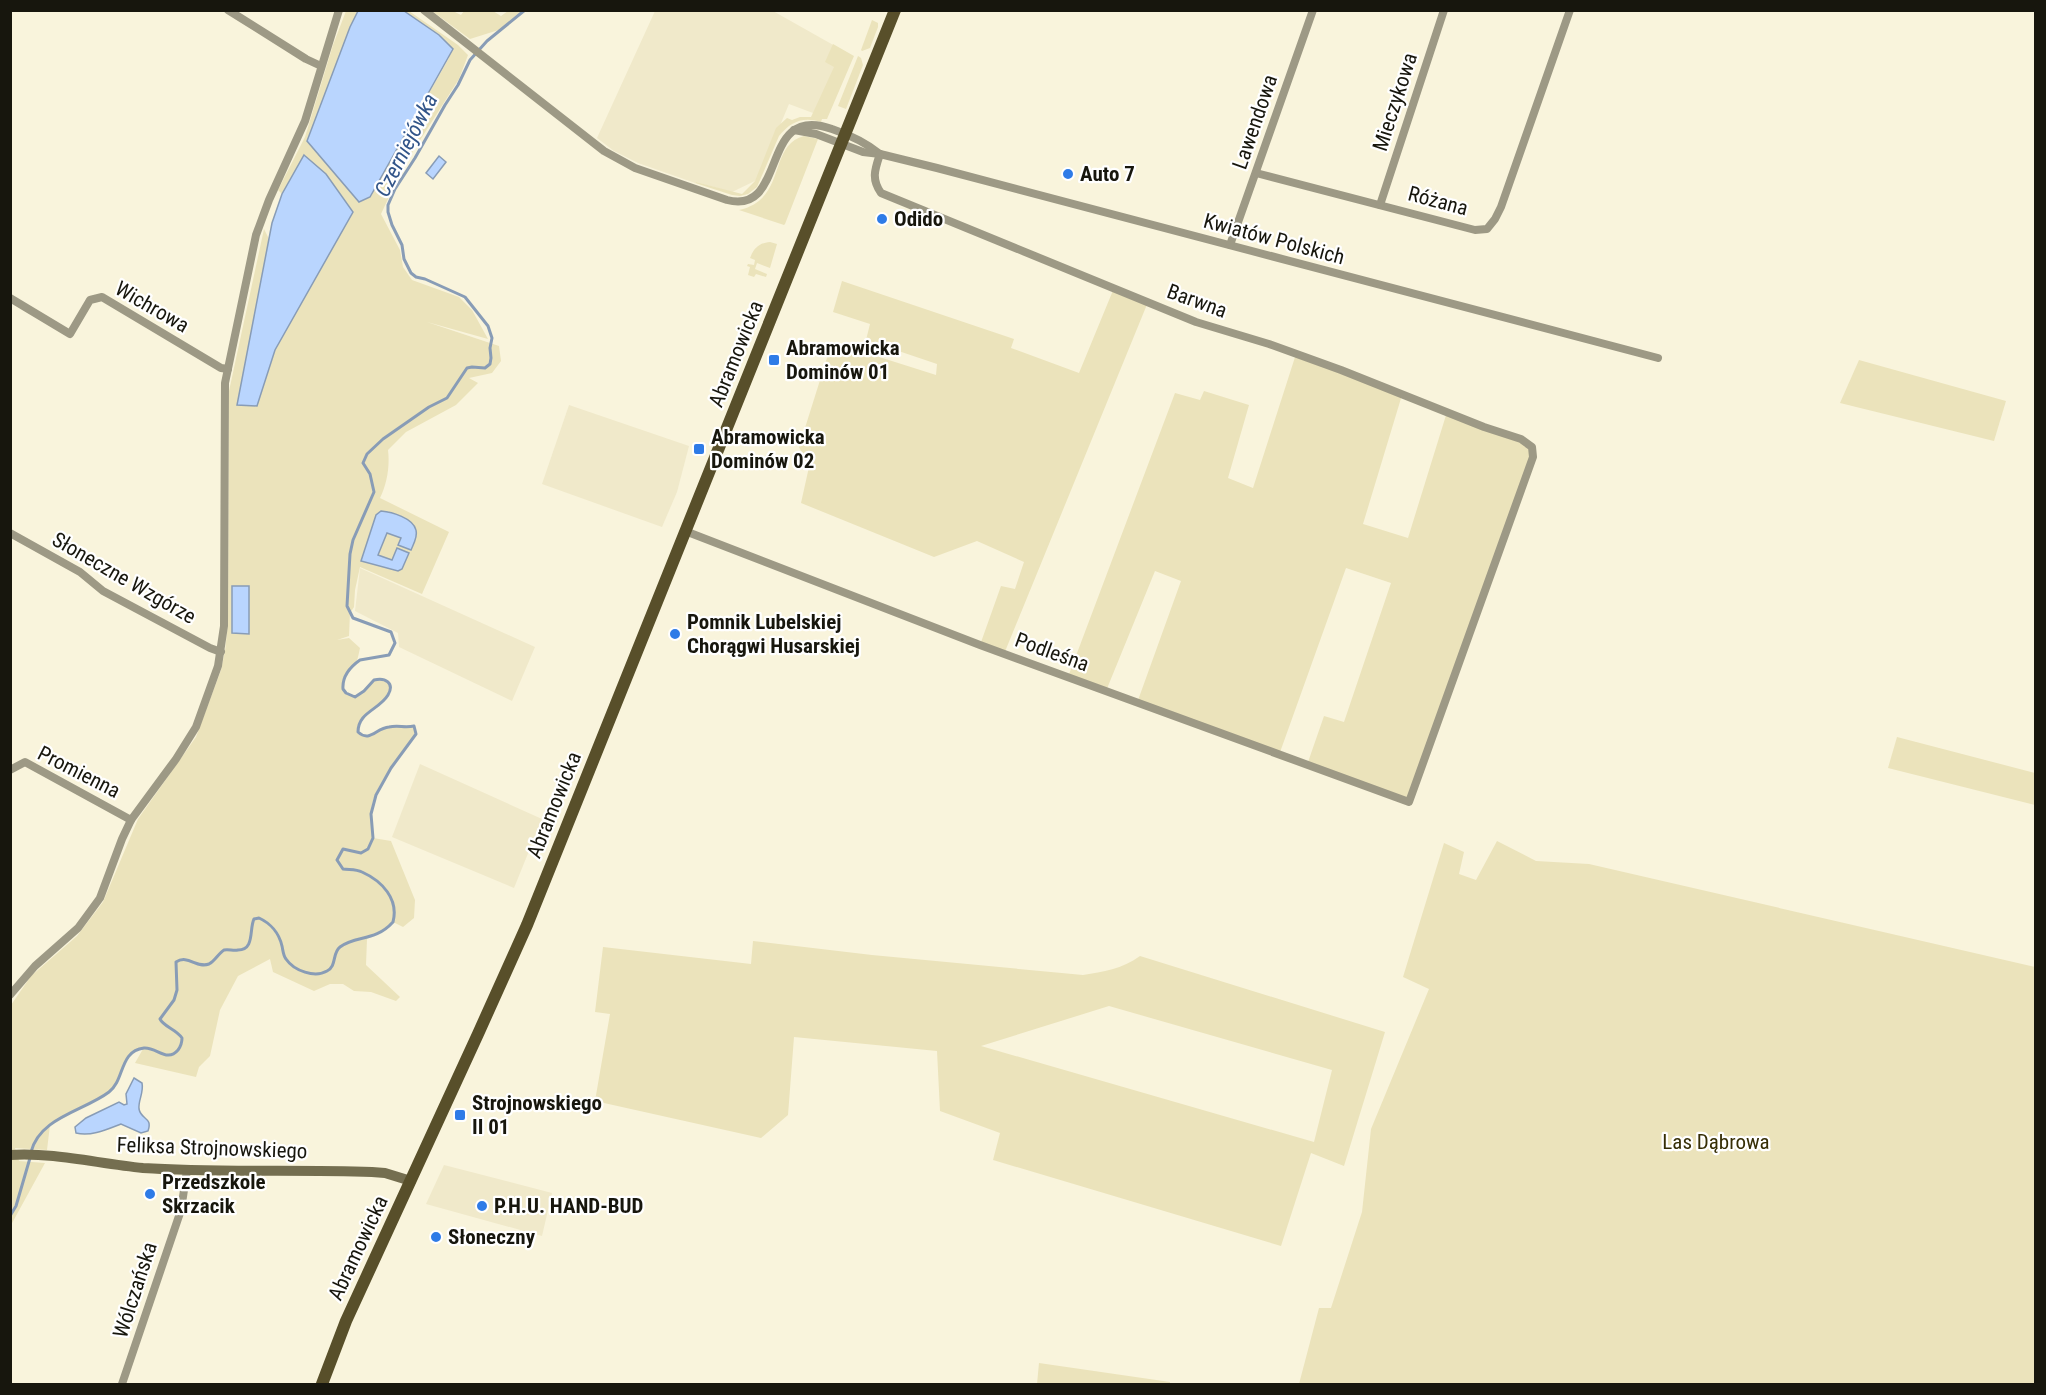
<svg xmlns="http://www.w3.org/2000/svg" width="2046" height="1395" font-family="'Roboto Condensed',sans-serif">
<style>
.built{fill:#f0e9ca}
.green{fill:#ebe3bb;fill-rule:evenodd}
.water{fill:#b9d5fe;stroke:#889cb6;stroke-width:1.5}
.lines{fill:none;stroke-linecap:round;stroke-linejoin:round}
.stream{stroke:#889cb6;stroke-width:3}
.street{stroke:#9d9985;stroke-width:8}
.secondary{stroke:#746e50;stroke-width:10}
.primary{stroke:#584f2a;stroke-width:12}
.poi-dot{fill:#2e7be7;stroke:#fff;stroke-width:2}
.labels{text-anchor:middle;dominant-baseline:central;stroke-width:4.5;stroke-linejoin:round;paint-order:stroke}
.street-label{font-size:21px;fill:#17160d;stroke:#fff}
.poi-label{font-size:21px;font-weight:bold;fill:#17160d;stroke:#fff;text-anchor:start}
.park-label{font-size:21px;fill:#362e05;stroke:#fff}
.water-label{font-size:22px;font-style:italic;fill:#325589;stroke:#fff}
</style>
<rect width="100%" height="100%" fill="#f9f4dc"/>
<g class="built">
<path d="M655,11H773L851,55L821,116L789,104L757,180L732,192L696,182L695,183L638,163L614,151L597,138Z"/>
<path d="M569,405L689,446L677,492L662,527L542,484Z"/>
<path d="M360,568L535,647L512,701L399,647L398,633L355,611Z"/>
<path d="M420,764L542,819L514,888L392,837Z"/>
<path d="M444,1165L552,1193L542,1236L426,1204Z"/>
</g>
<g class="green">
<path d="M346,11H358L350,27L307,141L359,202L370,197L449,58L439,35L404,11H409L458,45L468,55L459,79L403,167L381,214L400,250L403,267L412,280L459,297L472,310L488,339L427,322L499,346L501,361L492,373L469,378L478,383L456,405L406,432L388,450C390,466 387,484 380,498L449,532L422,594L360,567L355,590L354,607L350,613L349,636L337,640L349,638L360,648C359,652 358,659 356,663C350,673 337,679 346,693L355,697C363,693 366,685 373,681C377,679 383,678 387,680C404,690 363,714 359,723C357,726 358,728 358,732C371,743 376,728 389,727C398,726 405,728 414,726C420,739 403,750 396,761C385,777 371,794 371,815C370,823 374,830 373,838L391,841L415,900L414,918L403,927L393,922L378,934L367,939L366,965L400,997L396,1001L371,992L354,991L343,984H330L314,991L273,972L270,959L238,976L220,1010L210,1056L199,1067L196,1077L135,1063L143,1049C118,1054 125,1078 109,1093L50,1125L47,1150L15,1148L19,1161L45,1163L11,1225V1005L31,976L77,936L103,902L138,819L196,737L221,670L225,651L228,624L229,391L264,229L269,239L237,405L257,406L275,350L353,212L305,155L282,194L278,190L305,137L333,45ZM388,511L411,550L401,538L387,533L378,555L392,560L361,561Z"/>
<path d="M432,11L455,12L461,15L464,11H493L501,16L508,11H525L505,28L470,39Z"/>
<path d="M872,20L878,23V27L870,48L862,51L861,50Z"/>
<path d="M833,44L854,56L827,119H822L821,122C803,116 790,122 779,136L757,187L748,194L740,196L732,195L695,183L696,182L742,194L755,181L776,128L787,118L792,120L800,117H811L834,67L825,62Z"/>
<path d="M858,56L861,58L863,65L846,109L838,106Z"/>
<path d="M804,136L818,139L785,224L784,225L739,210C788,199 767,146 804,136Z"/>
<path d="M770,242L777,244L770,268L757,263L755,269L767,274L766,277L756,274L754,277L748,275L750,267L747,266L748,264L754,265L755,260L750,258C754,248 759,243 770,242Z"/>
<path d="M842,281L1014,339L1011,348L1079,373L1114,288L1148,302L1004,654L980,645L1001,586L1015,589L1024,562L977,541L934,557L801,503L809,467L799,447L832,342L936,375L937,364L866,340L870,324L833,312Z"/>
<path d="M1296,354L1402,395L1363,524L1408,538L1447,412L1532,447L1533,457L1409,802L1307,765L1324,716L1344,722L1391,583L1346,568L1279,755L1137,703L1181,581L1155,571L1106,691L1068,677L1175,393L1200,400L1204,391L1249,405L1228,478L1253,488Z"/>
<path d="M1859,360L2006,401L1994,441L1840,403Z"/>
<path d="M1897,737L2035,773V805L1888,768Z"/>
<path d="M1497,841L1536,861L1589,864L2035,967V1384H1299L1319,1308H1331L1362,1212L1371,1129L1429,989L1403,977L1444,843L1464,852L1459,874L1476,880Z"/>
<path d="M753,941L872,955L1083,975C1103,972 1122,969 1140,956L1385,1032L1344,1166L1311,1153L1281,1246L993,1160L1000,1133L940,1111L937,1051L794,1037L788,1115L761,1138L595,1101L610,1014L595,1012L603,947L751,964ZM1109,1006L1332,1070L1314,1142L981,1046Z"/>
<path d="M1039,1363L1170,1382V1384H1037Z"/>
</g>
<g class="water">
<path d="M358,11H404L439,35L453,49L370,197L359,202L307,141L350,27Z"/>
<path d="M304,155L326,174L353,212L275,350L257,406L237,405L272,223L282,194Z"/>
<path d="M439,156L446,162L433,179L426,173Z"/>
<path d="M381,511C392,512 413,518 416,530C418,537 413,545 411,550L398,545L401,538L387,533L378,555L392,560L397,548L409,553L402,569L398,571L361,561L376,515Z"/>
<path d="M232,586H249V634L232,633Z"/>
<path d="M134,1078L142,1083C144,1093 138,1100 139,1109C141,1120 153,1117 148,1131L141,1133L121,1124C108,1129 91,1137 76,1133L75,1127L86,1118L119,1102L124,1105L127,1104L126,1094Z"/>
</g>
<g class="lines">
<g class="stream">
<path d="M31,1152C40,1117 84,1111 109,1092C125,1080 119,1051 144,1048C157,1047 167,1063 178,1050C181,1046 182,1043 182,1038C176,1029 164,1027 160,1019L174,1000L177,990L176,962C188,954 197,969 209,964C215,961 218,954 224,950C229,949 233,951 238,950C255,950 249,929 254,919L259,918C270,923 279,933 282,946C283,950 283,955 286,959C294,971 315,978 327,971C337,966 332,953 340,947C356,935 375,942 393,922C399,899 382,881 362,872C356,869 349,870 343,869L337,860L343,849L361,853L368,849L373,838L371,814L376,795L391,768L416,734L414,726C405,728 398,725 389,727C376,728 370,743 358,732C358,712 379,710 388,695C395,683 385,677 374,680L364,691L355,697L346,693L343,689C342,676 350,667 360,660L389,655L395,643L391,632L353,618L347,606L350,554L353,540L374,492L370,474L363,463L367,454L383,439L429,407L447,398L467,368L472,367L485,368L490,364L491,358L490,348L492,338L488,326L465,297L425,279L416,277L411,273L404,259L402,245L392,225L388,212V205L395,189L415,158L445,105L458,85L470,60L487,41L525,10"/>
<path d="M10,1216L16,1206L30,1158"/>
</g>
<g class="street">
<path d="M228,10L306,59L321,66"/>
<path d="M424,10L604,151L635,168L727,200C789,216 758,102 832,129C850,135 865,142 880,154"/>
<path d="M794,130L816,134L863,152L880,154L937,168L1658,358"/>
<path d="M1256,173L1475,230L1487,229L1495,219L1501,207L1570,10"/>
<path d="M1380,205L1444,10"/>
<path d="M1230,245L1313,10"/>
<path d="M10,298L70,334L90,300L102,297L221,368L228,369"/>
<path d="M685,531L980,645L1409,802L1533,457L1532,447L1521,439L1484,427L1341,370L1269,344L1196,322L881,193C871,179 875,169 880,154"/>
<path d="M10,533L80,572L103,591L210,648L221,652"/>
<path d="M10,770L25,762L131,820"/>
<path d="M10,995L35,966L78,928L100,898L122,839L131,820L176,759L196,727L218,666L224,626L225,383L256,235L269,200L305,121L339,10"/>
<path d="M122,1384L181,1210L187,1170"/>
</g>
<path class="secondary" d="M10,1155C54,1152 99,1164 143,1168C219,1173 296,1169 372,1172L385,1173L411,1181"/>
<path class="primary" d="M322,1384L346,1321L478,1034L527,925L895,10"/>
</g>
<g class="poi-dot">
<circle cx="1068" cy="174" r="6"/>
<circle cx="882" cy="219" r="6"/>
<rect x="768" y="354" width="12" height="12" rx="3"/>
<rect x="693" y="443" width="12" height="12" rx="3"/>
<circle cx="675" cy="634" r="6"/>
<rect x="454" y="1109" width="12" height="12" rx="3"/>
<circle cx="150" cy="1194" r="6"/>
<circle cx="482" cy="1206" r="6"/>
<circle cx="436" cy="1237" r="6"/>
</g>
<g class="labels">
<g class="street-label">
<text transform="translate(1395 102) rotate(-72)">Mieczykowa</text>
<text transform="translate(1255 122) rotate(-71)">Lawendowa</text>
<text transform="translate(1438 201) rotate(15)">Różana</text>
<text transform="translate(1274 239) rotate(15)">Kwiatów Polskich</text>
<text transform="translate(1197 301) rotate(20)">Barwna</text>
<text transform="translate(152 307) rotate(30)">Wichrowa</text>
<text transform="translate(736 354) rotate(-68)">Abramowicka</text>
<text transform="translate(124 578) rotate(30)">Słoneczne Wzgórze</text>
<text transform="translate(1052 652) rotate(20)">Podleśna</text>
<text transform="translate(79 772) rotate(27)">Promienna</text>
<text transform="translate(554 805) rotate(-68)">Abramowicka</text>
<text transform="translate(212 1148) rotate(2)">Feliksa Strojnowskiego</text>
<text transform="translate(358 1248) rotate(-65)">Abramowicka</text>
<text transform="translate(135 1290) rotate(-72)">Wólczańska</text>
</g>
<g class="poi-label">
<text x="1080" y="174">Auto 7</text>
<text x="894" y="219">Odido</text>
<text x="786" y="348">Abramowicka<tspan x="786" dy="24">Dominów 01</tspan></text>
<text x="711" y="437">Abramowicka<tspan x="711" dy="24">Dominów 02</tspan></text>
<text x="687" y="622">Pomnik Lubelskiej<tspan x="687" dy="24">Chorągwi Husarskiej</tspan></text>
<text x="472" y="1103">Strojnowskiego<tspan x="472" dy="24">II 01</tspan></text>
<text x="162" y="1182">Przedszkole<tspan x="162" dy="24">Skrzacik</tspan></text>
<text x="494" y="1206">P.H.U. HAND-BUD</text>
<text x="448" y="1237">Słoneczny</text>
</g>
<g class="park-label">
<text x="1716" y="1142">Las Dąbrowa</text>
</g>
<g class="water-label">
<text transform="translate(406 145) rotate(-63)">Czerniejówka</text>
</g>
</g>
<rect width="2046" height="1395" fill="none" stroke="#17160d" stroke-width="24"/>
</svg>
